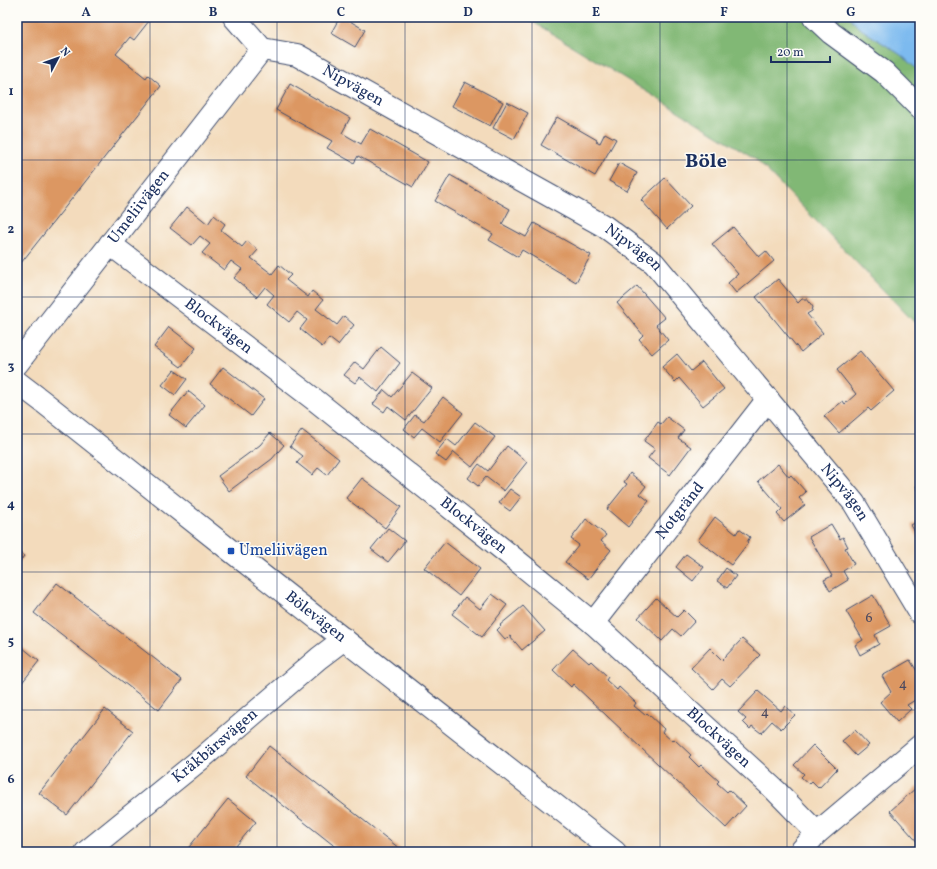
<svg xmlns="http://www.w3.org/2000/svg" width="937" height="869" font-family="Vollkorn,serif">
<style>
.forest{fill:#81b875;stroke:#4e746a}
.water{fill:#7cbaef;stroke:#4c74a6}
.building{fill:#dc9762}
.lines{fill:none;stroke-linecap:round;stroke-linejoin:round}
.minor-casing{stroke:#3b496c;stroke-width:24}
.minor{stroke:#fff;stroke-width:22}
.grid{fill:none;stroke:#1b2f5e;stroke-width:1;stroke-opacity:0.55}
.transit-dot{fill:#1a4fb4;stroke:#fdfcf7;stroke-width:1.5}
.labels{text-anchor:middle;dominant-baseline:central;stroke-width:3;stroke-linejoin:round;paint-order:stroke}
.number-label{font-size:14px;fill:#4b495f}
.street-label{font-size:16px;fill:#1b2f5e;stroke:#fdfcf7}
.transit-label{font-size:16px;fill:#164399;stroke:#fdfcf7;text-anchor:start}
.district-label{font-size:20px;font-weight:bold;fill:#1b2f5e;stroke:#fdfcf7}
.neatline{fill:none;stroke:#1b2f5e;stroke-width:1.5}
.grid-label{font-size:13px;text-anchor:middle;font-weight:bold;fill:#1b2f5e}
</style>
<rect width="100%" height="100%" fill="#fdfcf7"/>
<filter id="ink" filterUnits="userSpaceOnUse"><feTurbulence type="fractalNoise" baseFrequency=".025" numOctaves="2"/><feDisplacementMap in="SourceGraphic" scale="8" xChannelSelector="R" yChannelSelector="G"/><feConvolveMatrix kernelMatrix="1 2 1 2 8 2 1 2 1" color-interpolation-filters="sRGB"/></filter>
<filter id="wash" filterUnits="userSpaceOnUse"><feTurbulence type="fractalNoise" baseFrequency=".012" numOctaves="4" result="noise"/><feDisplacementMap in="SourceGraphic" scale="16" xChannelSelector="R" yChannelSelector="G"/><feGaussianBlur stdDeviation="0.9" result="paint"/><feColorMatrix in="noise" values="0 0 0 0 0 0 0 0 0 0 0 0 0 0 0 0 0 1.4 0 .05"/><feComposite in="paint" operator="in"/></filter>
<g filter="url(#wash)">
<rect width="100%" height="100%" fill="#f3dbbc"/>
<path class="forest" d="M525,17H850L858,27L901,55L920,72V328L756,159Z"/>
<path class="water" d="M850,17H920V72L901,55L858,27Z"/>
<g id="blocks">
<g class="building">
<path d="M17,17H144L149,21L134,40L130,37L116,54L146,78L148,75L161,86L17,268Z"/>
<path d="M340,17H343L365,30L355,47L331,33Z"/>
<path d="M465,82L503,102L490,126L452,106Z"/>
<path d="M290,84L350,118L342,133L361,144L370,129L428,162L413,187L358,156L354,163L327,148L332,141L276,110Z"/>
<path d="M507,102L528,113L514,139L493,128Z"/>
<path d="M557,117L597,140L596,141L600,143L605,133L616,139L595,176L541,145Z"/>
<path d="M619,163L637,173L627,191L609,181Z"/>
<path d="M450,175L510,209L502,224L526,237L534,223L591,255L576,282L522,250L518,257L489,240L493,234L435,201Z"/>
<path d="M665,178L691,206L667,229L641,200Z"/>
<path d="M187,207L208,224L214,215L225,224L221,230L242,247L247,241L258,250L251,258L272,274L279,265L291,275L286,280L308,297L312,291L323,300L316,309L337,325L344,316L354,325L338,345L329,338L322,347L300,329L307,320L297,312L289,322L267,304L274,295L265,287L257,297L234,278L242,269L231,261L224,270L202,253L210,244L200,236L192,245L170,228Z"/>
<path d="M733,227L759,257L766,251L774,261L736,293L728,283L738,274L712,244Z"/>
<path d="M778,279L798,303L802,299H807L813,307L812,311L807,314L823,333L801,352L756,297Z"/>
<path d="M637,286L665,318L656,325L668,340L652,354L639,339L643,335L617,303Z"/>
<path d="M169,327L196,348L181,367L154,347Z"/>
<path d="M381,347L400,363L378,392L360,377L355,383L344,375L355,362L364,369Z"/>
<path d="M860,351L894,391L871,411L868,408L839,433L824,416L843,401L845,404L856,394L837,370Z"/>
<path d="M677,354L691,371L702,362L724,389L703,406L679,378L675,382L662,367Z"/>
<path d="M223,367L264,399L251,416L210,384Z"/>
<path d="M174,370L187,379L175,395L162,385Z"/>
<path d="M412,373L432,388L406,420L388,406L384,412L373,404L384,390L392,397Z"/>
<path d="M188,391L205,405L186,428L169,415Z"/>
<path d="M443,397L463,413L440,442L422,428L414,437L404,429L415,415L424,421Z"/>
<path d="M667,417L684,430L678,438L691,447L670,475L648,458L655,449L644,441L658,422L661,424Z"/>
<path d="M475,422L495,437L472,467L454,452L446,462L435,454L447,439L456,446Z"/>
<path d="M302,430L339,459L327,475L318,468L312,475L297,463L303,456L290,446Z"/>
<path d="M270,433L284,445L272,459L229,491L218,476L260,445Z"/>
<path d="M507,446L527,462L504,491L486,477L478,486L468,478L479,464L488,471Z"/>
<path d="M778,464L789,477L791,475L806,492L799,498L805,505L784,522L777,514L782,509L758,481Z"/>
<path d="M630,473L646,486L640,494L649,501L628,527L607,509L627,484L624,482Z"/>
<path d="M362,478L401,507L385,528L346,498Z"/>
<path d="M920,484V493L916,486Z"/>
<path d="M510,489L521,497L510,511L499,503Z"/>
<path d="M715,517L736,534L739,529L750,537L747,542L748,543L731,565L698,540Z"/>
<path d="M586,519L606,535L601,541L611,550L588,579L565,562L579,545L571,539Z"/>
<path d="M920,520V541L911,525Z"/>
<path d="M831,524L840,539L843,537L848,547L845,548L854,564L843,571L848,580L830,591L824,580L832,576L809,537Z"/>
<path d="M388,528L405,541L388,562L371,549Z"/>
<path d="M445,542L480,569L459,596L424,568Z"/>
<path d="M17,551L24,556L17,565Z"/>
<path d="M686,554L704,567L693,581L676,567Z"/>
<path d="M726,568L736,576L727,588L717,581Z"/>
<path d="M57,583L182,680L159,710L34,613Z"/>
<path d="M492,594L507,605L482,637L452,614L465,597L480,609Z"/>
<path d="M873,595L891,626L875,635L879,644L860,655L855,645L863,640L846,611Z"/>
<path d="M656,598L677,617L684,610L695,621L681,636L673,629L662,641L638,618Z"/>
<path d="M523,606L545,631L522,650L510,636L505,639L497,630L501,626L500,625Z"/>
<path d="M742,639L760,655L730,686L722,679L713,689L691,668L710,648L722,660Z"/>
<path d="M17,643L39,661L17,689Z"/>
<path d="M573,649L589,663L591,661L608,677L606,680L617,690L619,687L636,703L634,706L645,715L647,713L664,729L662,732L672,741L674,739L691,755L689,757L699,767L701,765L719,781L717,783L727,792L729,790L746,806L726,828L573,684L571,687L553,670Z"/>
<path d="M910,660L920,676V697L907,705L911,709L897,722L880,702L891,692L882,676Z"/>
<path d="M758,691L781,711L785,706L795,715L781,729L772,721L761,733L752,726L750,729L743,722L746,719L738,712Z"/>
<path d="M105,709L133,731L67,815L39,793Z"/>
<path d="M855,730L869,745L856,756L842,741Z"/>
<path d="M813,745L837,769L819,788L812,781L809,784L801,777L804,774L794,765Z"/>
<path d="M269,746L404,852H342L246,776Z"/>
<path d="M917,787L920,790V845L890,811Z"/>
<path d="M228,799L256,822L231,852H185Z"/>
</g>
</g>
</g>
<g filter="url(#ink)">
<use href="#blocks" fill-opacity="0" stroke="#3b496c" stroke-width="1"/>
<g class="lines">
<g class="minor-casing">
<g id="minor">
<path id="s1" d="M234,17L262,49L297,55L604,226L654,263L854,503L920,613"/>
<path d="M814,17L831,33L884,72L920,108"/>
<path id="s2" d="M110,244L315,400L506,552L593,623L775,790L817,833"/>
<path id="s3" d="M17,364L262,49"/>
<path id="s4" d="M17,382L42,401L231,551L615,852"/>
<path id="s5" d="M593,623L768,399"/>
<path id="s6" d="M86,852L202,758L319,658L344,639"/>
<path d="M800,852L817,833L920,746"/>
</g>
</g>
<use href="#minor" class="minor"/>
</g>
</g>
<path class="grid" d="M150,17V852M277,17V852M405,17V852M532,17V852M660,17V852M787,17V852M17,160H920M17,297H920M17,434H920M17,572H920M17,710H920"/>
<rect class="transit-dot" x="227" y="547" width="8" height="8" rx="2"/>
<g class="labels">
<g class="number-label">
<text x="869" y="618">6</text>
<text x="903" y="684">4</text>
<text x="765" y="712">4</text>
</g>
<g class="street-label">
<text stroke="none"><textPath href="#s1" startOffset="142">Nipvägen</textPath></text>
<text stroke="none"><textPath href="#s3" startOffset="199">Umeliivägen</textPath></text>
<text stroke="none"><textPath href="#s1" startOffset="466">Nipvägen</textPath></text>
<text stroke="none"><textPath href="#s2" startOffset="136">Blockvägen</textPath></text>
<text stroke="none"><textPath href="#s1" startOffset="790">Nipvägen</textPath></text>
<text stroke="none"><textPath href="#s5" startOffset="142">Notgränd</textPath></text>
<text stroke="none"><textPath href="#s2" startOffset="460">Blockvägen</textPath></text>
<text stroke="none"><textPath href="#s4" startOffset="380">Bölevägen</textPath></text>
<text stroke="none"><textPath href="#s2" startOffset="784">Blockvägen</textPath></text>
<text stroke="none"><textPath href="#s6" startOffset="167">Kråkbärsvägen</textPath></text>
</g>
<g class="transit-label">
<text x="239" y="551">Umeliivägen</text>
</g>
<g class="district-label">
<text x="706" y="162">Böle</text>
</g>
</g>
<rect width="937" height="869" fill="none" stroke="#fdfcf7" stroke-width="44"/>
<g transform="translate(58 58) rotate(49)" stroke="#fdfcf7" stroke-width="3" paint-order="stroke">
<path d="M0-3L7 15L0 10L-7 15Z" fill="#1b2f5e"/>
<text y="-6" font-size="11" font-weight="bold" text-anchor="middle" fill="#1b2f5e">N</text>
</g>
<path d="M771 56v6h59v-6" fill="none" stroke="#1b2f5e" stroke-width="2"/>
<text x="777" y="56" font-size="12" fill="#1b2f5e" stroke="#fdfcf7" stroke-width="3" paint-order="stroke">20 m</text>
<rect x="22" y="22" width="893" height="825" class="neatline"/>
<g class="grid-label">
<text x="86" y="16">A</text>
<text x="213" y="16">B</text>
<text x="341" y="16">C</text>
<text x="468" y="16">D</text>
<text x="596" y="16">E</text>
<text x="724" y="16">F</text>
<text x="851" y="16">G</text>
<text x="11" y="95">1</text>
<text x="11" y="233">2</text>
<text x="11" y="370">3</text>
<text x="11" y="508">4</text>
<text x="11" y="645">5</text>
<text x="11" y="783">6</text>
</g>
</svg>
